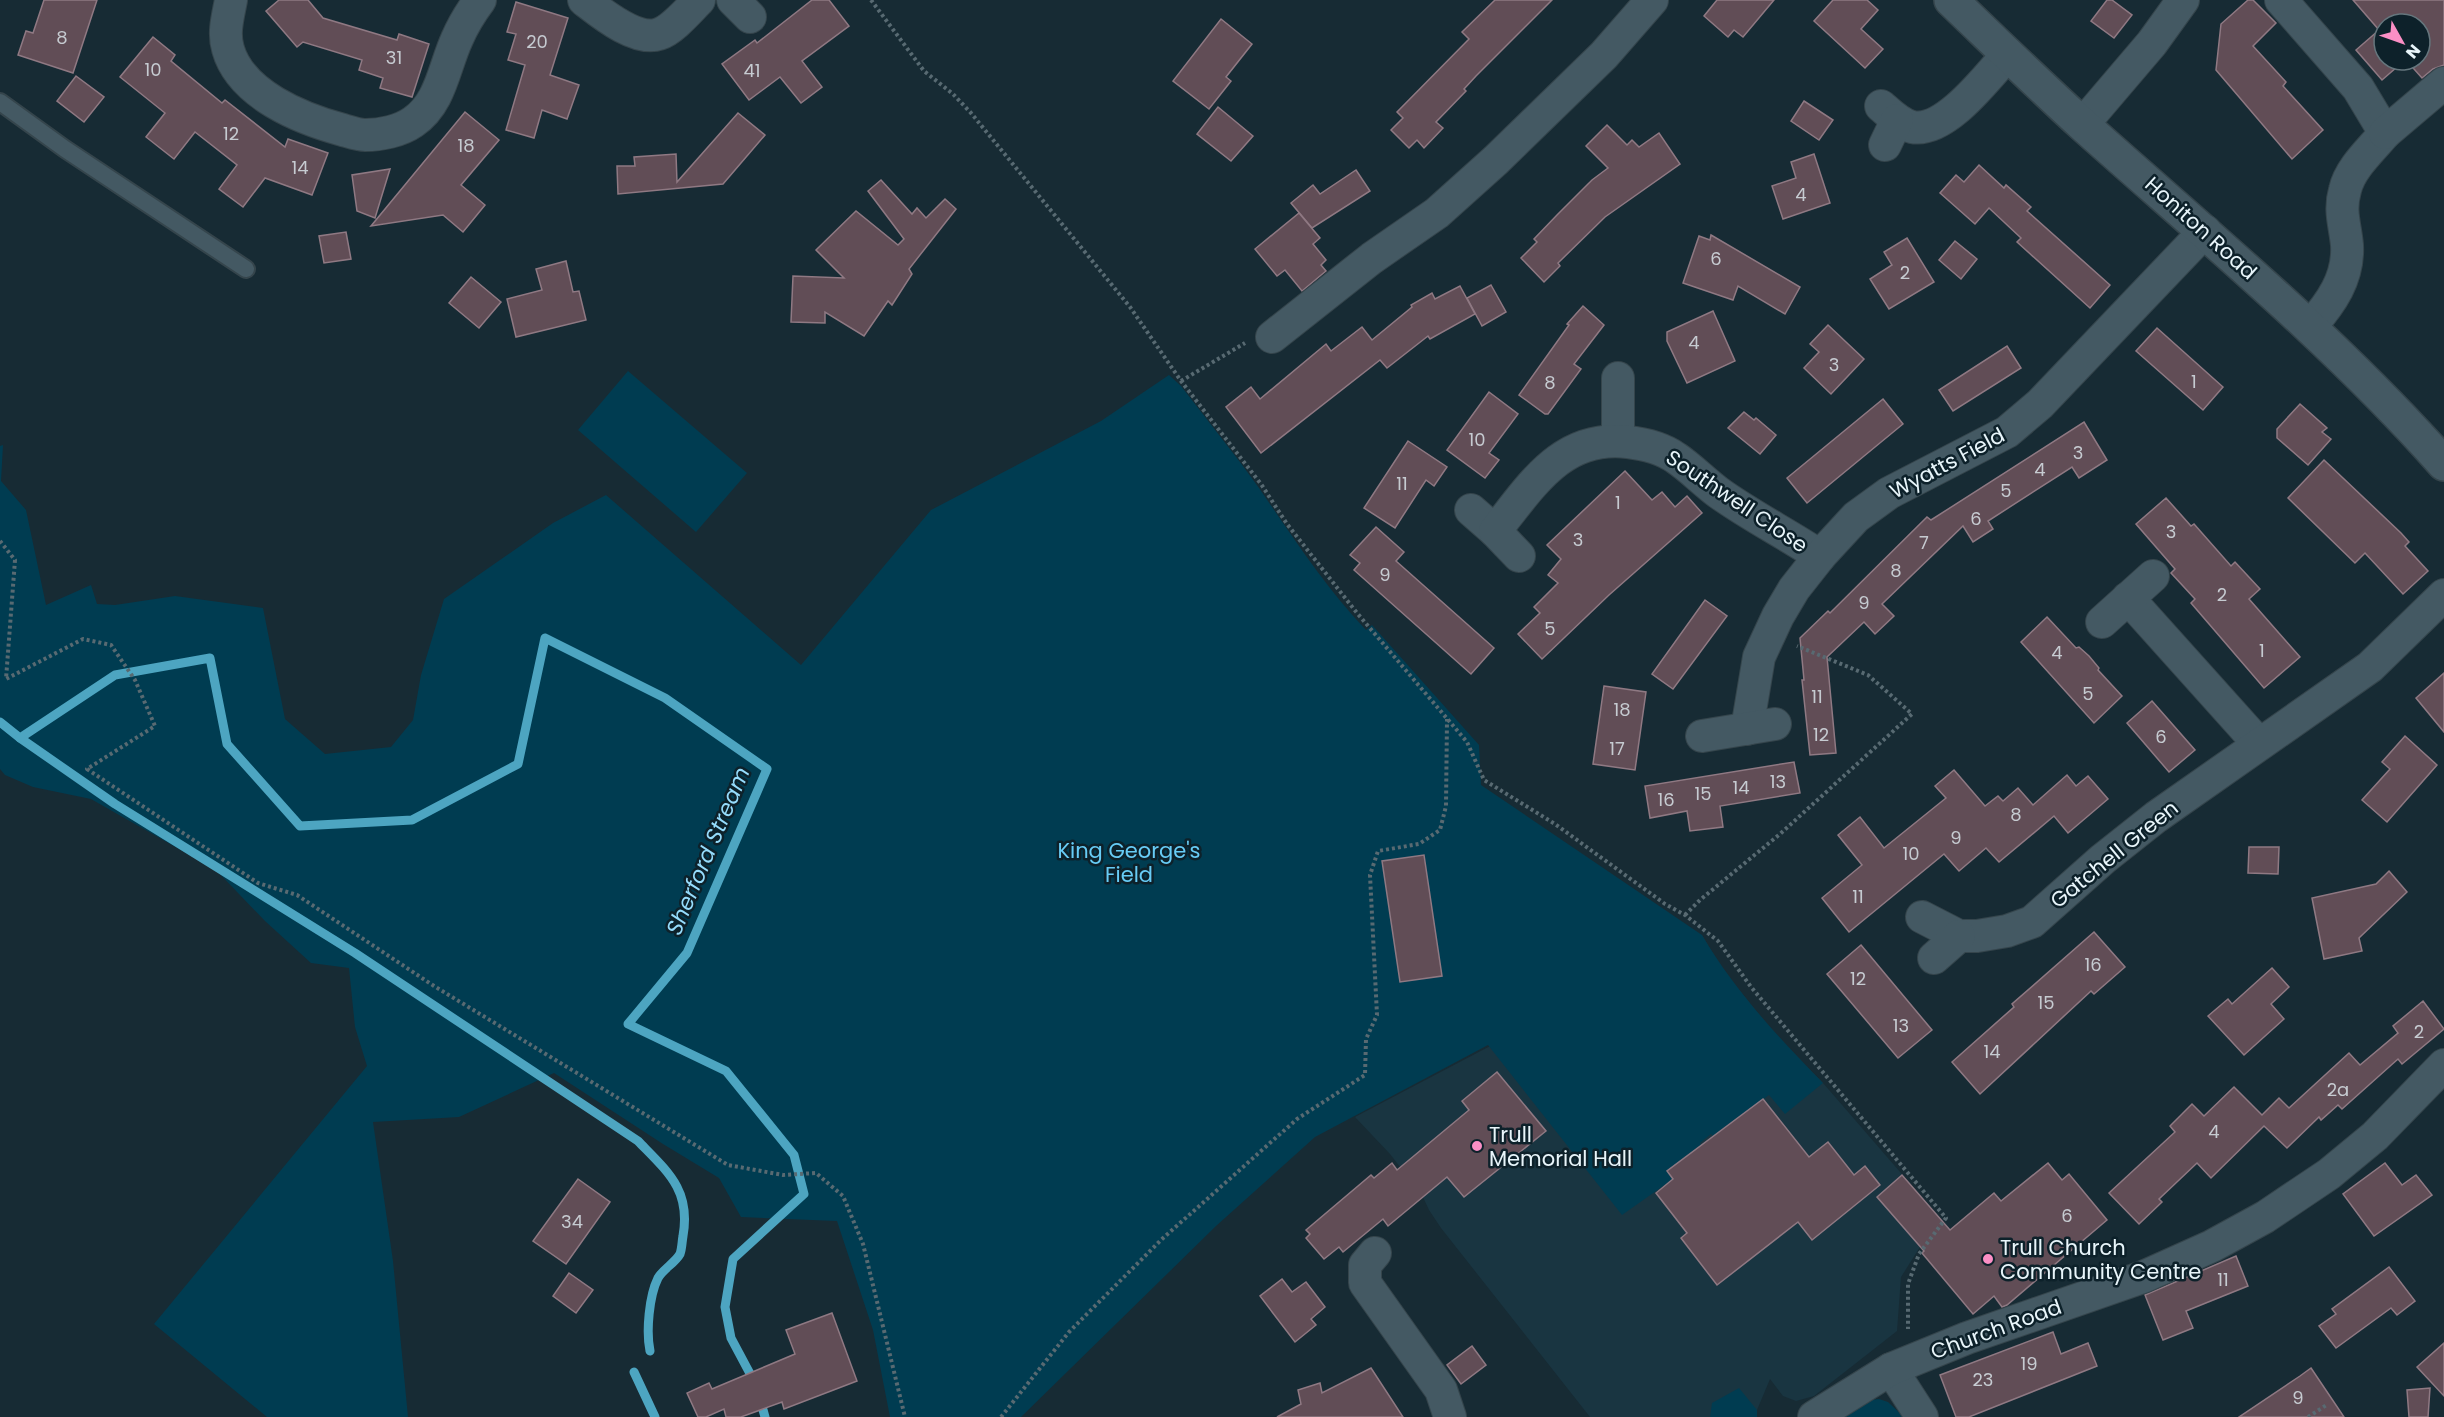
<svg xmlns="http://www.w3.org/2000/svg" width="2444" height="1417" font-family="Poppins,sans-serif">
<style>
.built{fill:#193541}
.green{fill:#003c51}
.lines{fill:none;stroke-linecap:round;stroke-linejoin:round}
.stream{stroke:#4da5c1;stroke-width:9}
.building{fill:#614d56;stroke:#8f7983;stroke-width:1.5}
.lane-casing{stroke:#35454c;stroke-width:20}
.street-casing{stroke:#35454c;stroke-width:34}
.secondary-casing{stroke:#35454c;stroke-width:36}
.path{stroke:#586a72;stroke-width:4;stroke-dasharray:3 3;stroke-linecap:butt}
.lane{stroke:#445963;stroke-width:16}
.street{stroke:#445963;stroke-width:32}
.secondary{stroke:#445963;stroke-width:33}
.poi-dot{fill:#fb8fc5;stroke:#0d212a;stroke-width:2}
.labels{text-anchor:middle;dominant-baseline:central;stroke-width:5;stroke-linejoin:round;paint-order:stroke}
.number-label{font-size:18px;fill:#c6cbd1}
.street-label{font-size:21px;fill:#e8f5fa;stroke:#0d212a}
.park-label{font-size:21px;fill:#67ccf6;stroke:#0d212a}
.poi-label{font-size:21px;fill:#e8f5fa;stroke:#0d212a;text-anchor:start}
.water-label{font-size:22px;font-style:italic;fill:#95dcfc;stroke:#0d212a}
</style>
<rect width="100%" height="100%" fill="#172b34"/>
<path class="built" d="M1702,935L1723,970L1775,1034L1823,1083L1939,1217L1901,1277L1897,1331L1814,1396L1796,1401L1783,1396L1770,1379L1757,1410V1417H1590L1441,1228L1429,1210L1422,1195L1390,1154L1355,1117Z"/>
<g class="green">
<path d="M628,371L747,473L696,532L578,430Z"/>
<path d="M1169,375L1181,386C1207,420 1234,453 1259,488C1293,537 1325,587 1366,630L1372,625L1479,745L1481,785L1702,935C1735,991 1778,1037 1823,1083L1785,1114L1769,1095L1713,1136L1711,1134L1700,1143L1701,1145L1667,1171L1673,1179L1622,1215L1488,1045L1315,1137L1216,1226L1021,1417H890L873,1330L837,1221L741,1217L719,1178L663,1144L554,1073L459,1117L373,1122L393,1261L408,1417H267L154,1324L367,1066L355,1027L349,968L311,963L265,921L216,870L91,799L33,787L5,775L0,769V446L3,445L1,481L26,510L46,605L91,585L97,604L115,605L175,596L263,608L285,719L325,754L391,747L413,720L421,675L444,599L553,523L606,495L801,665L931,510L1101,421Z"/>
<path d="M1739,1388L1757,1410V1417H1710L1712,1403Z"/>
<path d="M1879,1399L1888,1402L1904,1417H1842L1870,1400Z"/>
</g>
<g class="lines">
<g class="stream">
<path d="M0,722L20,738L115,675L210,658L227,744L300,826L412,820L518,764L545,638L665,698L767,769L687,953L628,1024L726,1071L794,1155L804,1194L733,1259L725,1307L731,1338L755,1383"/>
<path d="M20,738L115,804L355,953L638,1141C668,1172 691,1190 683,1236C682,1241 682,1249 680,1254C675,1263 663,1269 658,1278C649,1296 646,1332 650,1351"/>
<path d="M634,1372L655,1417"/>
<path d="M760,1399L765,1417"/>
</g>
</g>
<g class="building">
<path d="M44,0H97L73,73L18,55L26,31L33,33Z"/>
<path d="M279,0H308L323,18L397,40L399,34L429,44L412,97L380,88L383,78L359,70L362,60L303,42L297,47L266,11Z"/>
<path d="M812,0H829L849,26L802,61L822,87L801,103L780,77L749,100L722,64L755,40L757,43Z"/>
<path d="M1495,0H1552L1476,76L1464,89L1466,91L1436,122L1443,128L1424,148L1417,140L1409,148L1391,130L1403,118L1397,112L1469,39L1462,32Z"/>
<path d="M1717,0H1774L1743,37L1734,30L1728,37L1704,16Z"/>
<path d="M1833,0H1867L1878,10L1861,29L1883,49L1865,68L1814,21Z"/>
<path d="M2107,0H2112L2132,15L2114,38L2091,21Z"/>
<path d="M2248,0H2253L2276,23L2253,46L2286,82L2283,86L2323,130L2292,159L2216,70L2221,24Z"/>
<path d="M2353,0H2444V65L2433,69L2422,78L2406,60H2420V24H2384V60H2405L2382,80L2356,50L2379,30Z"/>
<path d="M516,2L568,18L550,75L579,85L567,119L542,110L534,138L506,130L525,65L508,60L516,34L507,32Z"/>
<path d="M1221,19L1252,44L1226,77L1231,81L1209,109L1173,81Z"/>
<path d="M153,37L175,55L171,61L222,103L225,100L285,147L288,139L328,153L312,195L265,178L243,207L219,189L237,165L195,132L174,159L146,137L165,113L120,77Z"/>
<path d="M76,76L104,97L84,122L57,101Z"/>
<path d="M1804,101L1833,120L1819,140L1791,121Z"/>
<path d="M1218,107L1253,136L1231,161L1197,134Z"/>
<path d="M465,112L499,140L461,185L485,205L463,232L443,215L371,226Z"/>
<path d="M738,113L765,135L723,184L618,194L617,166H635L634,157L676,154L677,182Z"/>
<path d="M1607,125L1627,145L1632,140L1639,147L1659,133L1680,164L1605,217L1558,263L1560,266L1544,282L1521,258L1537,242L1534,239L1557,215L1592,180L1608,168L1586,146Z"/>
<path d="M1814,154L1830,203L1783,219L1772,186L1796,178L1791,162Z"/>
<path d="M1979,165L2004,188L2006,185L2031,207L2027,211L2110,285L2090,308L2017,242L2021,238L1989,208L1975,224L1940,193L1956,175L1964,182Z"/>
<path d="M390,169L375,218L357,211L352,175Z"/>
<path d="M1356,170L1370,191L1312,228L1291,203L1313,185L1320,194Z"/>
<path d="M881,180L912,214L917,208L926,218L945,199L956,209L909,269L912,274L892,305L888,301L864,336L825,312V323L791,322L793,276L844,278L816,250L856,211L898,245L904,239L868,191Z"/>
<path d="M1299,213L1320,238L1313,244L1326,260L1321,265L1326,271L1302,291L1285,270L1277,276L1255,249Z"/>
<path d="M346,232L351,259L324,263L319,236Z"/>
<path d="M1711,235L1800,287L1785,314L1738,286L1733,300L1683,283L1699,236L1710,240Z"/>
<path d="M1907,238L1934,282L1889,309L1870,279L1892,265L1884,252Z"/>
<path d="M1955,241L1977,259L1961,279L1939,260Z"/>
<path d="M566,261L573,292L579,291L586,320L516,337L507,299L542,290L536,269Z"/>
<path d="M471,277L501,302L479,328L449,303Z"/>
<path d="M1491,285L1506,312L1482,326L1467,298Z"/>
<path d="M1460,286L1475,314L1430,339L1428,336L1387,368L1380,360L1261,453L1226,407L1251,387L1260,399L1326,344L1331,351L1362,327L1372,340L1412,307L1411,305L1432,293L1435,299Z"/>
<path d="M1583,306L1604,325L1574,364L1581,369L1548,414H1545L1519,395L1569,325L1567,324Z"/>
<path d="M1713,311L1735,361L1687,383L1667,341V332Z"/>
<path d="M1828,325L1864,359L1831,394L1804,368L1819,352L1810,344Z"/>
<path d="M2157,328L2223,387L2203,410L2136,351Z"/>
<path d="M2007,346L2021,368L1953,411L1939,390Z"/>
<path d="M1489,392L1518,414L1489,453L1499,460L1485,478L1447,450Z"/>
<path d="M1883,399L1903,424L1807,503L1787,478Z"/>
<path d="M2300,404L2327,428L2322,432L2331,439L2308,465L2277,438V429Z"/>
<path d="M1744,412L1754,420L1756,418L1776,435L1760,454L1728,428Z"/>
<path d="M2084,422L2107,460L2079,478L2072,467L1988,521L1993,529L1973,542L1963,526L1882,604L1894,616L1875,634L1864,622L1827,657L1836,753L1810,755L1802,680H1804L1800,638L1828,611L1830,613L1927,517L1931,520Z"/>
<path d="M1408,441L1447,467L1434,486L1426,480L1395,528L1364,508Z"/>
<path d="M2324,460L2401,533L2409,542L2405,546L2428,571L2403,594L2365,553L2355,563L2288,498Z"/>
<path d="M1625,471L1652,500L1662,492L1675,507L1687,496L1702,513L1609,595L1542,659L1518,634L1540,613L1534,607L1558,583L1548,575L1561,559L1547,545Z"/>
<path d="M2166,498L2191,526L2194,524L2231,566L2235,562L2260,589L2249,599L2300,657L2264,688L2191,603L2195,599L2171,573L2175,569L2136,524Z"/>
<path d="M1376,527L1404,552L1396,561L1494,648L1471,674L1354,570L1360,563L1350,555Z"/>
<path d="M1705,600L1727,616L1673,689L1652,674Z"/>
<path d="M2047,617L2076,648L2079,647L2089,656L2099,668L2098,670L2122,696L2094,723L2021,642Z"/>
<path d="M2444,673V732L2416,698Z"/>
<path d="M1604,686L1646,692L1635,770L1593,764Z"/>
<path d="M2152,701L2195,750L2169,772L2127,723Z"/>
<path d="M2405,736L2437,765L2387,822L2362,800L2390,769L2382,762Z"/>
<path d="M1794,762L1800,793L1720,806L1723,827L1690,831L1687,811L1650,818L1645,786Z"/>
<path d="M1954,770L1985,806L1998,796L2003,801L2018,788L2033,805L2067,775L2076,786L2088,776L2108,799L2068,833L2054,816L1999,862L1986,848L1959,871L1944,854L1849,932L1822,898L1862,865L1838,835L1860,817L1884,848L1946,798L1935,786Z"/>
<path d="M2249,847H2279L2278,874L2248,873Z"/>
<path d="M1424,855L1442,976L1400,982L1382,861Z"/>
<path d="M2389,871L2407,892L2359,938L2362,951L2324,959L2312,898L2376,884Z"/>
<path d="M2094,932L2125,967L2094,994L2091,991L1980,1094L1952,1062L2014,1007L2012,1004Z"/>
<path d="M1861,945L1932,1030L1898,1058L1827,974Z"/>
<path d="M2272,968L2289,987L2271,1004L2284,1019L2244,1055L2208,1016L2228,999L2232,1004Z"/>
<path d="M2423,1001L2444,1029L2402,1064L2398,1059L2342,1109L2338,1105L2321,1120L2319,1117L2287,1148L2264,1126L2211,1178L2197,1163L2159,1199L2162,1202L2139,1224L2109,1193L2175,1132L2170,1126L2192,1104L2204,1116L2234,1087L2262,1115L2279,1098L2289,1108L2349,1053L2360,1065L2398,1033L2393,1026Z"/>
<path d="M1497,1072L1546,1131L1464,1197L1447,1177L1388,1226L1383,1219L1343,1252L1339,1247L1324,1259L1306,1238L1310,1234L1306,1230L1371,1175L1374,1178L1392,1163L1397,1170L1469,1110L1462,1101Z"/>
<path d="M1763,1099L1809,1157L1828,1142L1854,1175L1865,1166L1880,1185L1812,1240L1798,1222L1717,1285L1681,1238L1687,1233L1656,1193L1673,1179L1667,1171Z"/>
<path d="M2048,1163L2062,1180L2069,1174L2107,1220L2007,1305L2002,1307L1994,1296L1973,1314L1922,1253L1924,1251L1877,1197L1902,1175L1950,1230L1994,1193L2001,1201Z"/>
<path d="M2385,1163L2402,1185L2416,1175L2432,1195L2374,1236L2343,1194Z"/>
<path d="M578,1179L610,1202L566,1264L533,1241Z"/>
<path d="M2236,1256L2248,1286L2186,1311L2193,1328L2163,1340L2145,1295Z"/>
<path d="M2389,1267L2415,1301L2397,1315L2391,1308L2336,1348L2319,1326L2336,1314L2332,1309Z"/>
<path d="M569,1273L593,1290L576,1313L553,1296Z"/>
<path d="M1282,1279L1292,1292L1306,1282L1325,1307L1311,1319L1316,1325L1295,1342L1260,1296Z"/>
<path d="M832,1313L857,1381L784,1409L782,1402L741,1417H726L724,1409L706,1417H698L687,1393L709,1383L712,1389L795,1354L786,1330Z"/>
<path d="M2053,1332L2061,1354L2088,1343L2097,1366L1969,1417H1956L1940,1375Z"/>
<path d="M2444,1343V1396L2417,1367Z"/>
<path d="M1472,1346L1486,1365L1461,1384L1447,1365Z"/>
<path d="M1371,1368L1403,1417H1277L1301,1404L1298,1390L1320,1383L1322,1393Z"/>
<path d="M2311,1368L2344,1417H2239L2300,1376Z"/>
<path d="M2430,1388L2428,1417H2409L2407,1390Z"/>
</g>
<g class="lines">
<g class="lane-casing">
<path id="lane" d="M0,102L65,149L246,269"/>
</g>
<g class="street-casing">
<g id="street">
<path d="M231,0C228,16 223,33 228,49C241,95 302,119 343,130C350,132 358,135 365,135C381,135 400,131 413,122C441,103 444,67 457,39C463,25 471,12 480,0"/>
<path d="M584,0C601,13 636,42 659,34C672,30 689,10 699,0"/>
<path d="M733,0L750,17"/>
<path d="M2281,0L2358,88L2385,133C2371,150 2350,168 2345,190C2339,211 2345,224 2347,245C2349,278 2331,303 2310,327"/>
<path d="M1881,106C1890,114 1900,124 1912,127C1945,134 1988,76 2008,54"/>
<path d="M2083,124L2152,43L2183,0"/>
<path d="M2385,133L2444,83"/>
<path d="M1885,145L1897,120"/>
<path d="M1272,337L1372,258L1437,213L1496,160L1604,55L1652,0"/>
<path d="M1618,441V378"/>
<path d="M1471,510L1495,531"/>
<path d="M1519,556L1495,531C1532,485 1562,434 1628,442C1645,444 1662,448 1676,458C1691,468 1704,482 1719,493C1751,516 1787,534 1820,556"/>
<path d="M2128,598L2259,744"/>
<path d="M2102,622L2153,576"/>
<path d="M1747,729L1759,657L1778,616L1794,589L1820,556L1856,517L1889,493L2007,432L2040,404L2205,231"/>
<path d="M1702,736L1775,724"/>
<path d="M1922,917L1959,936H1977L2007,931L2032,922L2103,859L2156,817L2370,667L2444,595"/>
<path d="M1934,958L1959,936"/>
<path d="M1375,1253L1365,1265V1283L1441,1390L1450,1417"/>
<path d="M1891,1369L1922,1417"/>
<path d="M1814,1417L1891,1369L1967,1338L2143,1277L2212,1246L2265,1217L2329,1174L2375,1136L2444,1065"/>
</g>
</g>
<g class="secondary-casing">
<path id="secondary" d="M1951,0C1995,42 2038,84 2083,125C2206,235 2334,340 2444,464"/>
</g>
<g class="path">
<path d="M871,0L924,71L953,94L971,113L1130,307L1181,381L1261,484L1287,524L1357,613L1467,742L1484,780L1555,824L1665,904L1685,915L1718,941L1751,987L1946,1218L1919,1254L1908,1284V1329"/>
<path d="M1181,381L1245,343"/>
<path d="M0,541L15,560L6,679L83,639L111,645L135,680L155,726L87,769L258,883L297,895L434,986L728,1165L783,1175L816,1173L843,1196L863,1244L905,1417"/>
<path d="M1685,915L1700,900L1780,834L1912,714L1868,675L1797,646"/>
<path d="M1001,1417L1069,1332L1161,1240L1297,1119L1365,1075L1366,1039L1377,1015L1370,875L1378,851L1419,844L1440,830L1446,806L1447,719"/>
<path d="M2308,1417L2328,1404"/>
</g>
<use href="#lane" class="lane"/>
<use href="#street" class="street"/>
<use href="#secondary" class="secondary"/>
</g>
<g class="poi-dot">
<circle cx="1477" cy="1146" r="6"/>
<circle cx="1988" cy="1259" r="6"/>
</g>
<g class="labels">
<g class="number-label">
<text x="62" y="37">8</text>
<text x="537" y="41">20</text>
<text x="394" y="57">31</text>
<text x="153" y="69">10</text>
<text x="752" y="70">41</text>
<text x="231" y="133">12</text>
<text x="466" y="145">18</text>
<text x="300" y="167">14</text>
<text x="1801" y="194">4</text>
<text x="1716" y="258">6</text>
<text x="1905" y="272">2</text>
<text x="1694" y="342">4</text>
<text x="1834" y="364">3</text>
<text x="2194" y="381">1</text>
<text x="1550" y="382">8</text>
<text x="1477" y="439">10</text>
<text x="2078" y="452">3</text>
<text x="2040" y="469">4</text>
<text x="1402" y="483">11</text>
<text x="2006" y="490">5</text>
<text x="1618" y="502">1</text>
<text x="1976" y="518">6</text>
<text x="2171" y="531">3</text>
<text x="1578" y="539">3</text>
<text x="1924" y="542">7</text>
<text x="1896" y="570">8</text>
<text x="1385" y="574">9</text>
<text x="2222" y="594">2</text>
<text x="1864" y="602">9</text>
<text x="1550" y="628">5</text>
<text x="2262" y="650">1</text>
<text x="2057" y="652">4</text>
<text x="2088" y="693">5</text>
<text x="1817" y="696">11</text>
<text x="1622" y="709">18</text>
<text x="1821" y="734">12</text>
<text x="2161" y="736">6</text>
<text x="1617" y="748">17</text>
<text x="1778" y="781">13</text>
<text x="1741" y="787">14</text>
<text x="1703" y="793">15</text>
<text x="1666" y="799">16</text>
<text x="2016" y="814">8</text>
<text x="1956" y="837">9</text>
<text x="1911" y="853">10</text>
<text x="1858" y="896">11</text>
<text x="2093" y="964">16</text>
<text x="1858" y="978">12</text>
<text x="2046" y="1002">15</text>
<text x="1901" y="1025">13</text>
<text x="2419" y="1031">2</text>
<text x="1992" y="1051">14</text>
<text x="2338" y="1089">2a</text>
<text x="2214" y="1131">4</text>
<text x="2067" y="1215">6</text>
<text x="572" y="1221">34</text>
<text x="2223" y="1279">11</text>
<text x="2029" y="1363">19</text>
<text x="1983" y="1379">23</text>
<text x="2298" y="1397">9</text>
</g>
<g class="street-label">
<text transform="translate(2201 228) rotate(42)">Honiton Road</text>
<text transform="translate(1947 463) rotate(-28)">Wyatts Field</text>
<text transform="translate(1737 501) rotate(34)">Southwell Close</text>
<text transform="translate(2114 854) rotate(-39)">Gatchell Green</text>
<text transform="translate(1996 1329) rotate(-20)">Church Road</text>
</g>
<g class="park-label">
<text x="1129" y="850">King George's<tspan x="1129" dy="24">Field</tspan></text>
</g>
<g class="poi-label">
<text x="1489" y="1134">Trull<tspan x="1489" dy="24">Memorial Hall</tspan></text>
<text x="2000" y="1247">Trull Church<tspan x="2000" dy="24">Community Centre</tspan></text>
</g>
<g class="water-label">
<text transform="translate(708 851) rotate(-67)">Sherford Stream</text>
</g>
</g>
<g transform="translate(2402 42) rotate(130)"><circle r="28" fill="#0d212a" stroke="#65767d" stroke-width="1.5"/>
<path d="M0-4.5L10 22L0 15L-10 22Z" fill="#fb8fc5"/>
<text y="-9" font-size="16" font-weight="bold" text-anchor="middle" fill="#e8f5fa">N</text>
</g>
</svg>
